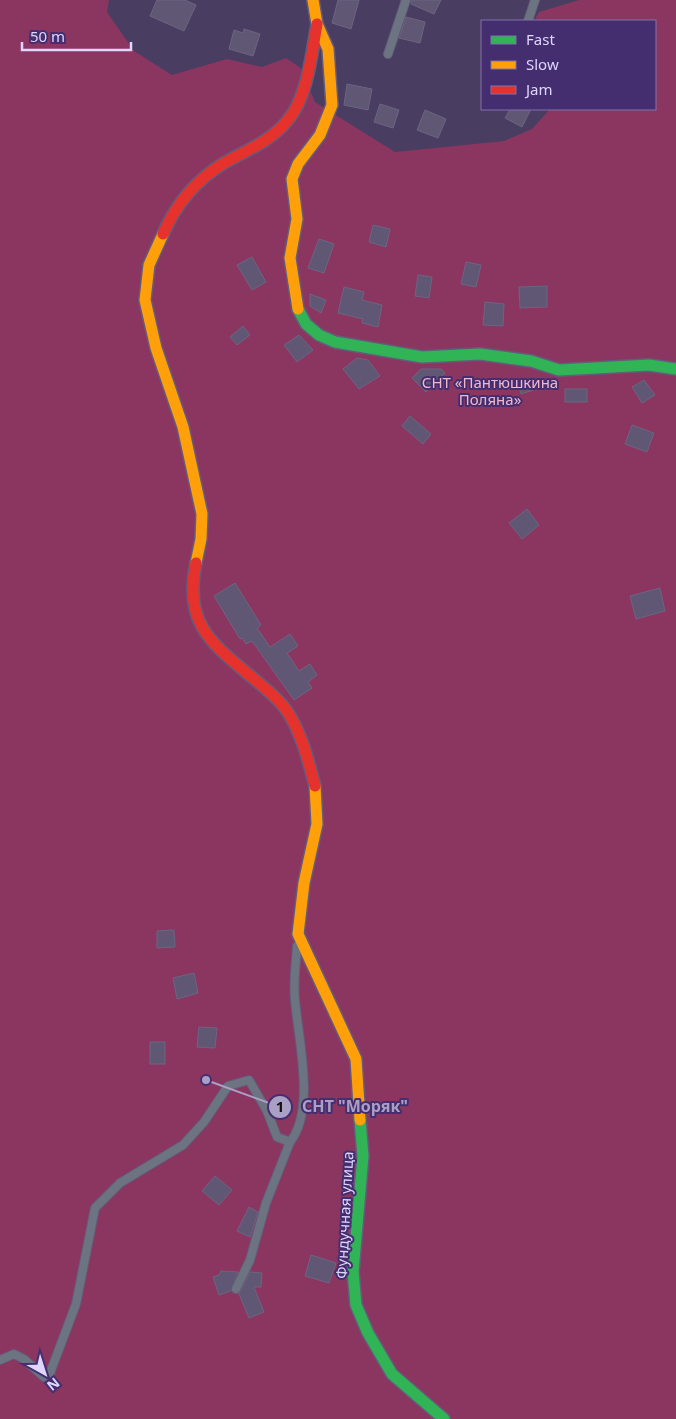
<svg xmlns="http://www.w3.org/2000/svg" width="676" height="1419" font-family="'Noto Sans',sans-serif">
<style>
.green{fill:#8b3660}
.building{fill:#605774;stroke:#6d6481}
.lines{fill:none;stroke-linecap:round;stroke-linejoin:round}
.lane-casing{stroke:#655b7b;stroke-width:10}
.fast-casing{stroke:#655b7b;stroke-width:14}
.slow-casing{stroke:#655b7b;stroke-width:14}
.jam-casing{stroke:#655b7b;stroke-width:14}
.lane{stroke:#6d7481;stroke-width:8}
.fast{stroke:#30b455;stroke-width:11}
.slow{stroke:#ff9f0a;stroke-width:11}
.jam{stroke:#e5322d;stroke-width:11}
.labels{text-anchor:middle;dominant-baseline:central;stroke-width:4;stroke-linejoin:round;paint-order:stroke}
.park-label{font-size:15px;fill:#f3b7cc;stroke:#442e70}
.street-label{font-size:15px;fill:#dfd6fd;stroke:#442e70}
.leader{fill:none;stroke:#aaa0c6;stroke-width:2}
.callout-dot{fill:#aaa0c6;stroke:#442e70;stroke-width:2}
.mark-label{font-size:15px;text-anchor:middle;font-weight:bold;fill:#111}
.callout-label{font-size:16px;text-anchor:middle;font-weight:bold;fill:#aaa0c6;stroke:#442e70;stroke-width:4;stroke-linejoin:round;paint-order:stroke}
</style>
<rect width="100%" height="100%" fill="#493d61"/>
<path class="green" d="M0,0H109L107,12L134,51L172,75L227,59L262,67L286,58L301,68L315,102L395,152L504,141L532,129L550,109H655V21H534L539,12L579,0H676V1419H0Z"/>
<g class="building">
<path d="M157,0H185L196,5L184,31L150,16Z"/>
<path d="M338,0H359L351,29L332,23Z"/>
<path d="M412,0H441L434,14L411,4Z"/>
<path d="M406,17L425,22L420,43L399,38Z"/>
<path d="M244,29L260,34L253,56L229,49L234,30L243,33Z"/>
<path d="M347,84L372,89L368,110L344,105Z"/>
<path d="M380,104L399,110L393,128L374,122Z"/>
<path d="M510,109H531L522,127L505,118Z"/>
<path d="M425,110L446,119L438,138L417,130Z"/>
<path d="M373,225L390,229L386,247L369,242Z"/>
<path d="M319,239L334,244L324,273L308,268Z"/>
<path d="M252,257L266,282L252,290L237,265Z"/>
<path d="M466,262L481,265L476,287L461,284Z"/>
<path d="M418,275L432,277L429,298L415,296Z"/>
<path d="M547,286V307L520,308L519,287Z"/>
<path d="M344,287L364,292L362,300L382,305L378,327L362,323L363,319L338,313Z"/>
<path d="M310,294L326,300L321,313L310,306Z"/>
<path d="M485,302L504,304L503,326L483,325Z"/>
<path d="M243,326L250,335L237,345L230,337Z"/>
<path d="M299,335L313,350L297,362L284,345Z"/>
<path d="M357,358L368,360L380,376L359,389L343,369Z"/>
<path d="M421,369H441L445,373L426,392L412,378Z"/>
<path d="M530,380L533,390L521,394L518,383Z"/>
<path d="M644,380L655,395L642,403L632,387Z"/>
<rect x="565" y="389" width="22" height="13"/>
<path d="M410,416L431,434L423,444L402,426Z"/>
<path d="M632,425L654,433L647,452L625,444Z"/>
<path d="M527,509L539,525L522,539L509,523Z"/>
<path d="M235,583L261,625L257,628L270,647L290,634L298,646L287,653L299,671L310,664L317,675L308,682L312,688L294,700L252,641L246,644L242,638L240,639L214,596Z"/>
<path d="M660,588L665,611L636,619L630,596Z"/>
<path d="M174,930L175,947L157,948V931Z"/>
<path d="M194,973L198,993L177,999L173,978Z"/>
<path d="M199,1027L217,1028L215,1048L197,1047Z"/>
<rect x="150" y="1042" width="15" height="22"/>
<path d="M215,1176L232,1190L219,1205L202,1191Z"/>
<path d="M249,1207L258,1212L250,1237L237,1231Z"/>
<path d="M311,1255L336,1263L329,1283L305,1276Z"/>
<path d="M221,1271L238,1272L231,1291L219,1295L213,1277L219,1275Z"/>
<path d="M250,1272L262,1273L261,1287H254L264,1312L249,1318L239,1294Z"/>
</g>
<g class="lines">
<g class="lane-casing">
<g id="lane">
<path d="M528,21L535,0"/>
<path d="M388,54L406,0"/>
<path d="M236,1289L250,1260L266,1203L290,1142"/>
<path d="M0,1360L14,1354L24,1359L44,1377L50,1373L76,1304L95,1208L120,1183L183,1145L204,1122L228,1086L249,1080L267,1111L277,1137L290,1142C316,1110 298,1038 295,1000C293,982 296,964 297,946"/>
</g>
</g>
<g class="fast-casing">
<g id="fast">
<path d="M298,309L306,324L319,335L335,342L422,357L480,354L531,361L559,370L649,365L676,369"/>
<path d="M360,1120L363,1156L353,1272L356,1305L368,1333L392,1374L444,1419"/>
</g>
</g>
<g class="slow-casing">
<g id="slow">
<path d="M163,234L149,265L145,300L156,348L183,427L202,514L201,539L196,563"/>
<path d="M298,309L290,258L297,219L292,179L298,164L320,135L332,105L328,49L317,24L313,0"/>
<path d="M315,786L317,824L304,883L298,934L356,1059L360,1120"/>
</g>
</g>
<g class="jam-casing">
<g id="jam">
<path d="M163,234C176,204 196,180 224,163C245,151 271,141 287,121C307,99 312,53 317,24"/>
<path d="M196,563C182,628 217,647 260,684C270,692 280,701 287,711C302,734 308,760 315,786"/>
</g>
</g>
<use href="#lane" class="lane"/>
<use href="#fast" class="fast"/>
<use href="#slow" class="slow"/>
<use href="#jam" class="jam"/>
</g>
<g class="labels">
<g class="park-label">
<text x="490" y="382">СНТ «Пантюшкина<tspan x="490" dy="17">Поляна»</tspan></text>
</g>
<g class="street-label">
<text transform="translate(344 1215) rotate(-87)">Фундучная улица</text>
</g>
</g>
<path class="leader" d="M206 1080L280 1107"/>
<g class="callout-dot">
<circle cx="206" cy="1080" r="5"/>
<circle cx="280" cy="1107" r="12"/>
</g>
<g class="mark-label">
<text x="280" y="1112">1</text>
</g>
<g class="callout-label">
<text x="355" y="1112">СНТ "Моряк"</text>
</g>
<rect x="481" y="20" width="175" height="90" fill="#442e70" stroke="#8271a8"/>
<rect x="491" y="36" width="25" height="8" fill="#30b455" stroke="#8271a8"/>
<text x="526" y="45" font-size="15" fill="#dfd6fd">Fast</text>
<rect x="491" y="61" width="25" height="8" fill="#ff9f0a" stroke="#8271a8"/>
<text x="526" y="70" font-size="15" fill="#dfd6fd">Slow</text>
<rect x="491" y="86" width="25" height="8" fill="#e5322d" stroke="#8271a8"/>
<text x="526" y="95" font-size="15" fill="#dfd6fd">Jam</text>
<g transform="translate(45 1374) rotate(141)" stroke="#442e70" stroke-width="4" paint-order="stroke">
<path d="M0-4L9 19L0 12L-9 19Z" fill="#dfd6fd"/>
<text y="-8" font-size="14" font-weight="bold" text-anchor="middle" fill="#dfd6fd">N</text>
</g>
<path d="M22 42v8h109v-8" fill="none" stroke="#dfd6fd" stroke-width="2.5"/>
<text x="30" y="42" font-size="15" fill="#dfd6fd" stroke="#442e70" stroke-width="4" paint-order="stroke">50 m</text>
</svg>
